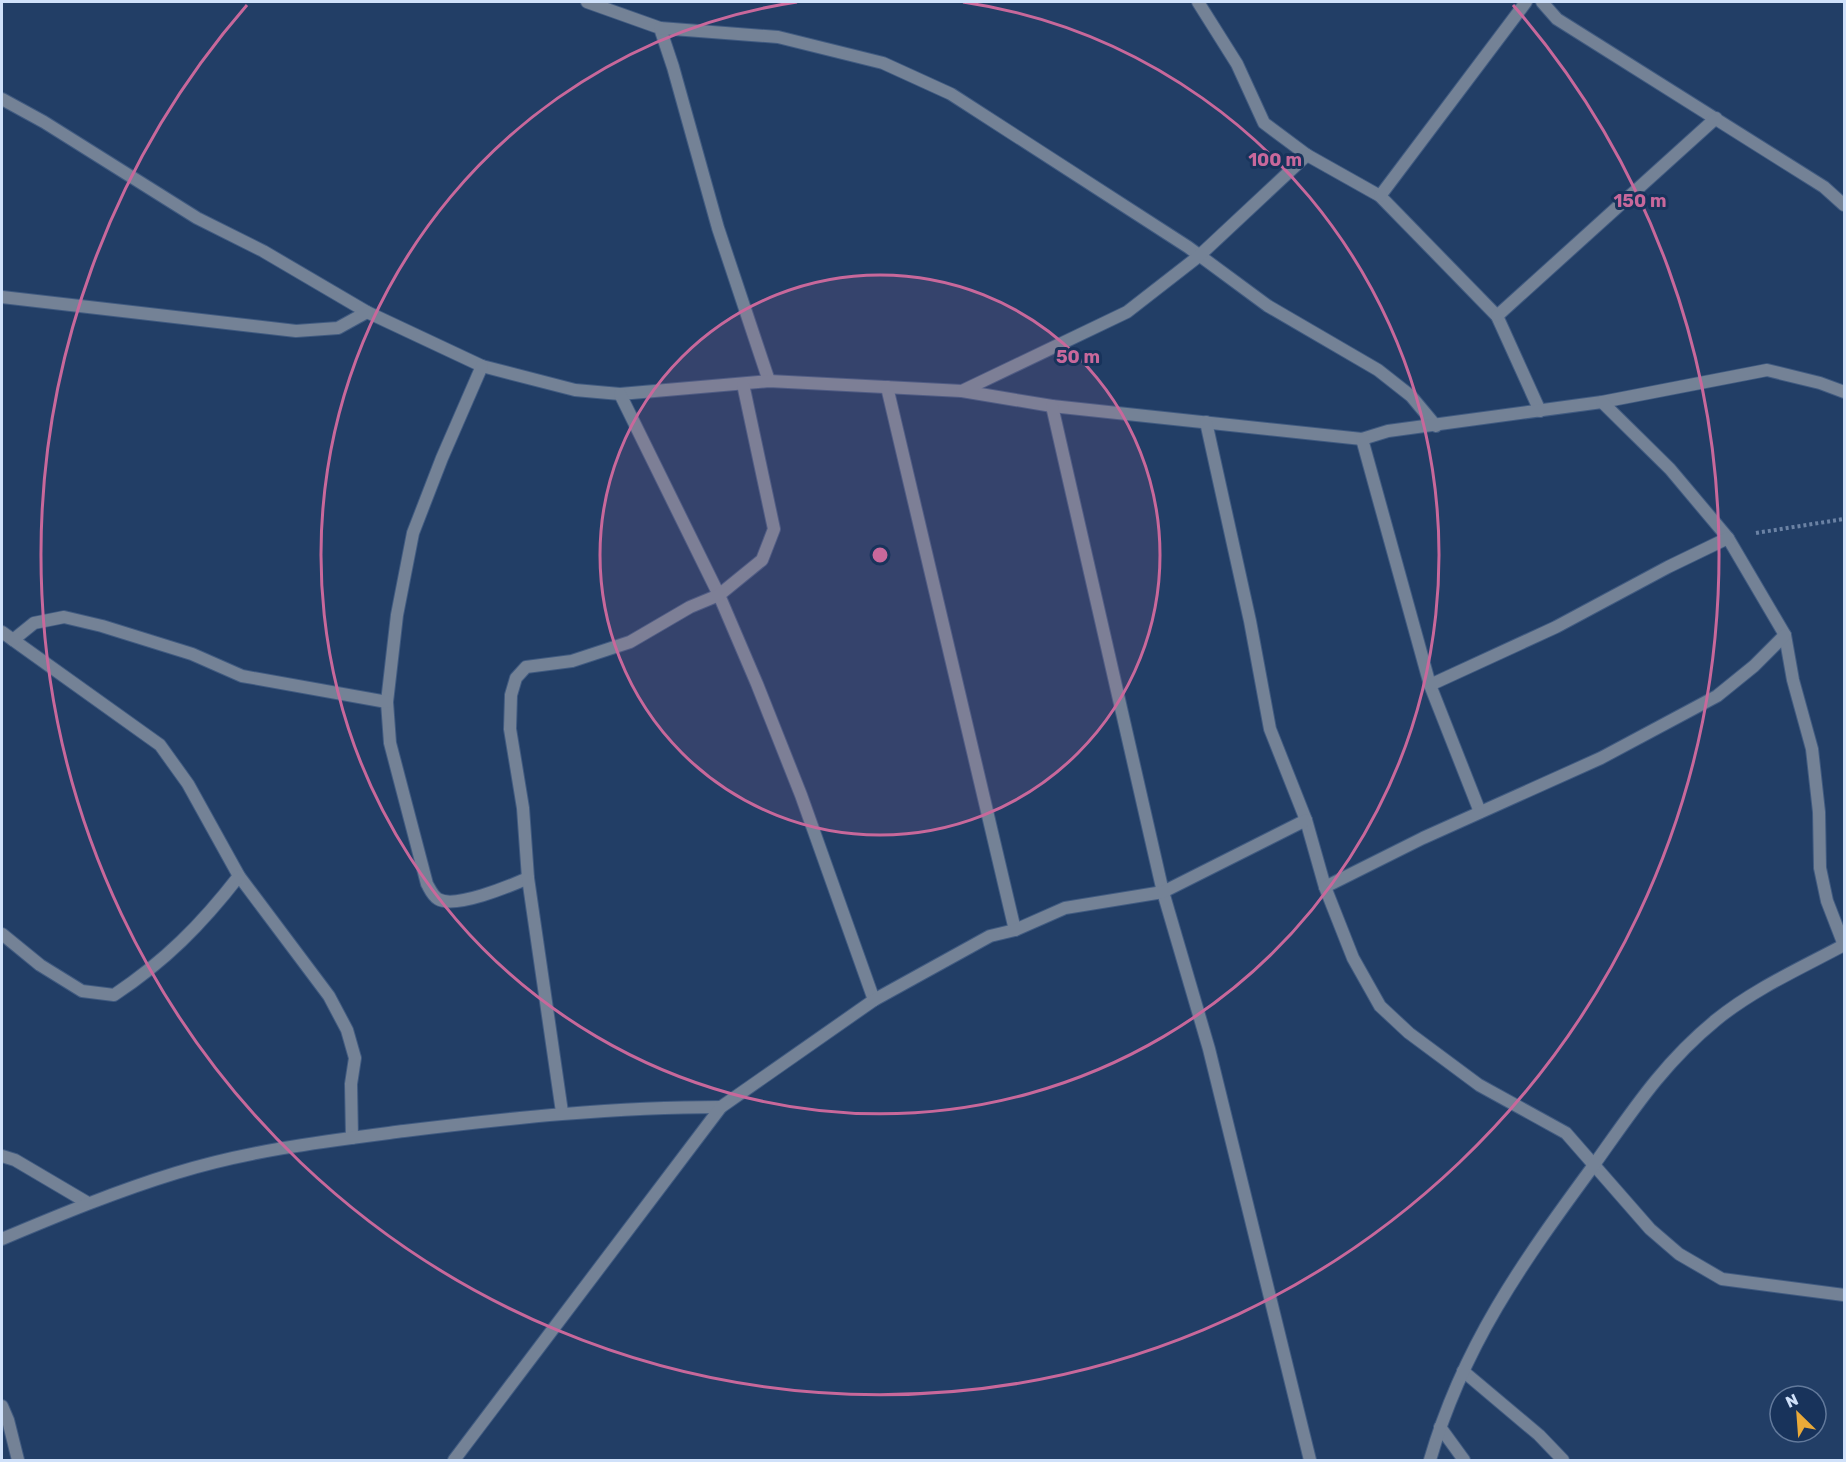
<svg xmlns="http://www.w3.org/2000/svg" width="1846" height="1462" font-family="Rubik,sans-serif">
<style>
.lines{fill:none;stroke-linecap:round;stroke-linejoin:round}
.street-casing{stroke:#415b81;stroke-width:14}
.path{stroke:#6b82a4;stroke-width:4;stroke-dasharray:3 3;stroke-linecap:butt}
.street{stroke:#748296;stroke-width:12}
.ring{fill:none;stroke:#c8689b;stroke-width:3}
.centre{fill:#c8689b;stroke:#18335b;stroke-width:3}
.ring-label{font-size:18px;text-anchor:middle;font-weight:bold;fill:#c8689b;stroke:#18335b;stroke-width:6;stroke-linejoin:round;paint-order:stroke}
</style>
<rect width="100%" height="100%" fill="#223e66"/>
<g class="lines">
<g class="street-casing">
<g id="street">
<path d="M587,2L660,28L673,67L718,228L769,381"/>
<path d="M1198,2L1237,64L1264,123L1307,155L1380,196L1497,316L1540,411"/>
<path d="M1542,2L1557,19L1824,187L1844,205"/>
<path d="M660,28L778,37L883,63L951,94L1188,247L1268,306L1378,370L1411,396L1436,426"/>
<path d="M2,99L44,122L197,218L263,251L367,312L482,366L575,390L620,394L769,381L962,391L1052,406L1362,439L1388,431L1602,402L1767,370L1820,383L1844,392"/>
<path d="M1380,196L1526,2"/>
<path d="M2,297L296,331L338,328L367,312"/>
<path d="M1497,316L1716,118"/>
<path d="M482,366L442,458L413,533L397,615L387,702L390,743L427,884C430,889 432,895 438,899C455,909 510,886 528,878"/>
<path d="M887,387L1015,930"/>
<path d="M962,391L1127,312L1199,256L1307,155"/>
<path d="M620,394L719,595L757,684L801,795L874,1000"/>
<path d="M1602,402L1670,469L1728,538L1785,635L1793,680L1812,749L1819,812L1820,868L1827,901L1844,945"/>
<path d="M1052,406L1163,892L1209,1049L1310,1460"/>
<path d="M1206,422L1250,621L1270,729L1306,820L1325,887L1353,958L1380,1006L1409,1033L1479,1085L1566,1133L1650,1229L1679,1254L1722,1279L1844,1295"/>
<path d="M1362,439L1430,685"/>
<path d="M2,632L160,745L188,784L239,876L329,996L347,1030L355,1058L351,1084L352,1138"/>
<path d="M13,640L34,623L64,617L102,626L192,654L242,676L387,702"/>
<path d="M1480,812L1430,685L1556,627L1668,567L1728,538"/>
<path d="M1325,887L1423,838L1601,758L1717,696L1754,666L1785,635"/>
<path d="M2,934L40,965L82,991L114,995C165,961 201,925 239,876"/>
<path d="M562,1112L528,878L523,808L510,729L511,695L516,678L526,667L572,661L630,642L690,607L719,595L762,560L774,529L743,384"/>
<path d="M2,1156L15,1160L88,1203"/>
<path d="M2,1239C59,1215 117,1191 176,1173C250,1150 327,1141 404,1131C509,1118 615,1107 721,1107"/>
<path d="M1463,1371L1539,1435L1563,1460"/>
<path d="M2,1406L8,1420L18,1460"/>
<path d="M1440,1427L1464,1460"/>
<path d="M454,1460L721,1107L874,1000L990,936L1015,930L1065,908L1163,892L1306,820"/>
<path d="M1430,1460C1463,1346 1522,1263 1591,1169C1631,1113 1662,1064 1716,1020C1754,989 1801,968 1844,945"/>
</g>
</g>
<path class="path" d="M1756,533L1844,519"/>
<use href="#street" class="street"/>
</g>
<circle cx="880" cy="555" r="280" fill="#c8689b" fill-opacity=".12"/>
<g class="ring">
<circle cx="880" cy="555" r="280"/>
<path d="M963 2A559 559 0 1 1 797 2"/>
<path d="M1513 5A839 839 0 1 1 247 5"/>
</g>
<circle cx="880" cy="555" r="9" class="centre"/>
<g class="ring-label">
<text x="1275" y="166">100 m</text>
<text x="1640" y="207">150 m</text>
<text x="1078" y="363">50 m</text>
</g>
<rect width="1846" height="1462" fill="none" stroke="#d0e1fa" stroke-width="6"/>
<g transform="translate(1798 1414) rotate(335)"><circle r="28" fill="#18335b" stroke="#62799b" stroke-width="1.5"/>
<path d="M0-4.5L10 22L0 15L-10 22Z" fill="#eaaa39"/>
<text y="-9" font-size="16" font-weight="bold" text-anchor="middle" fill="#d0e1fa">N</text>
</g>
</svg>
